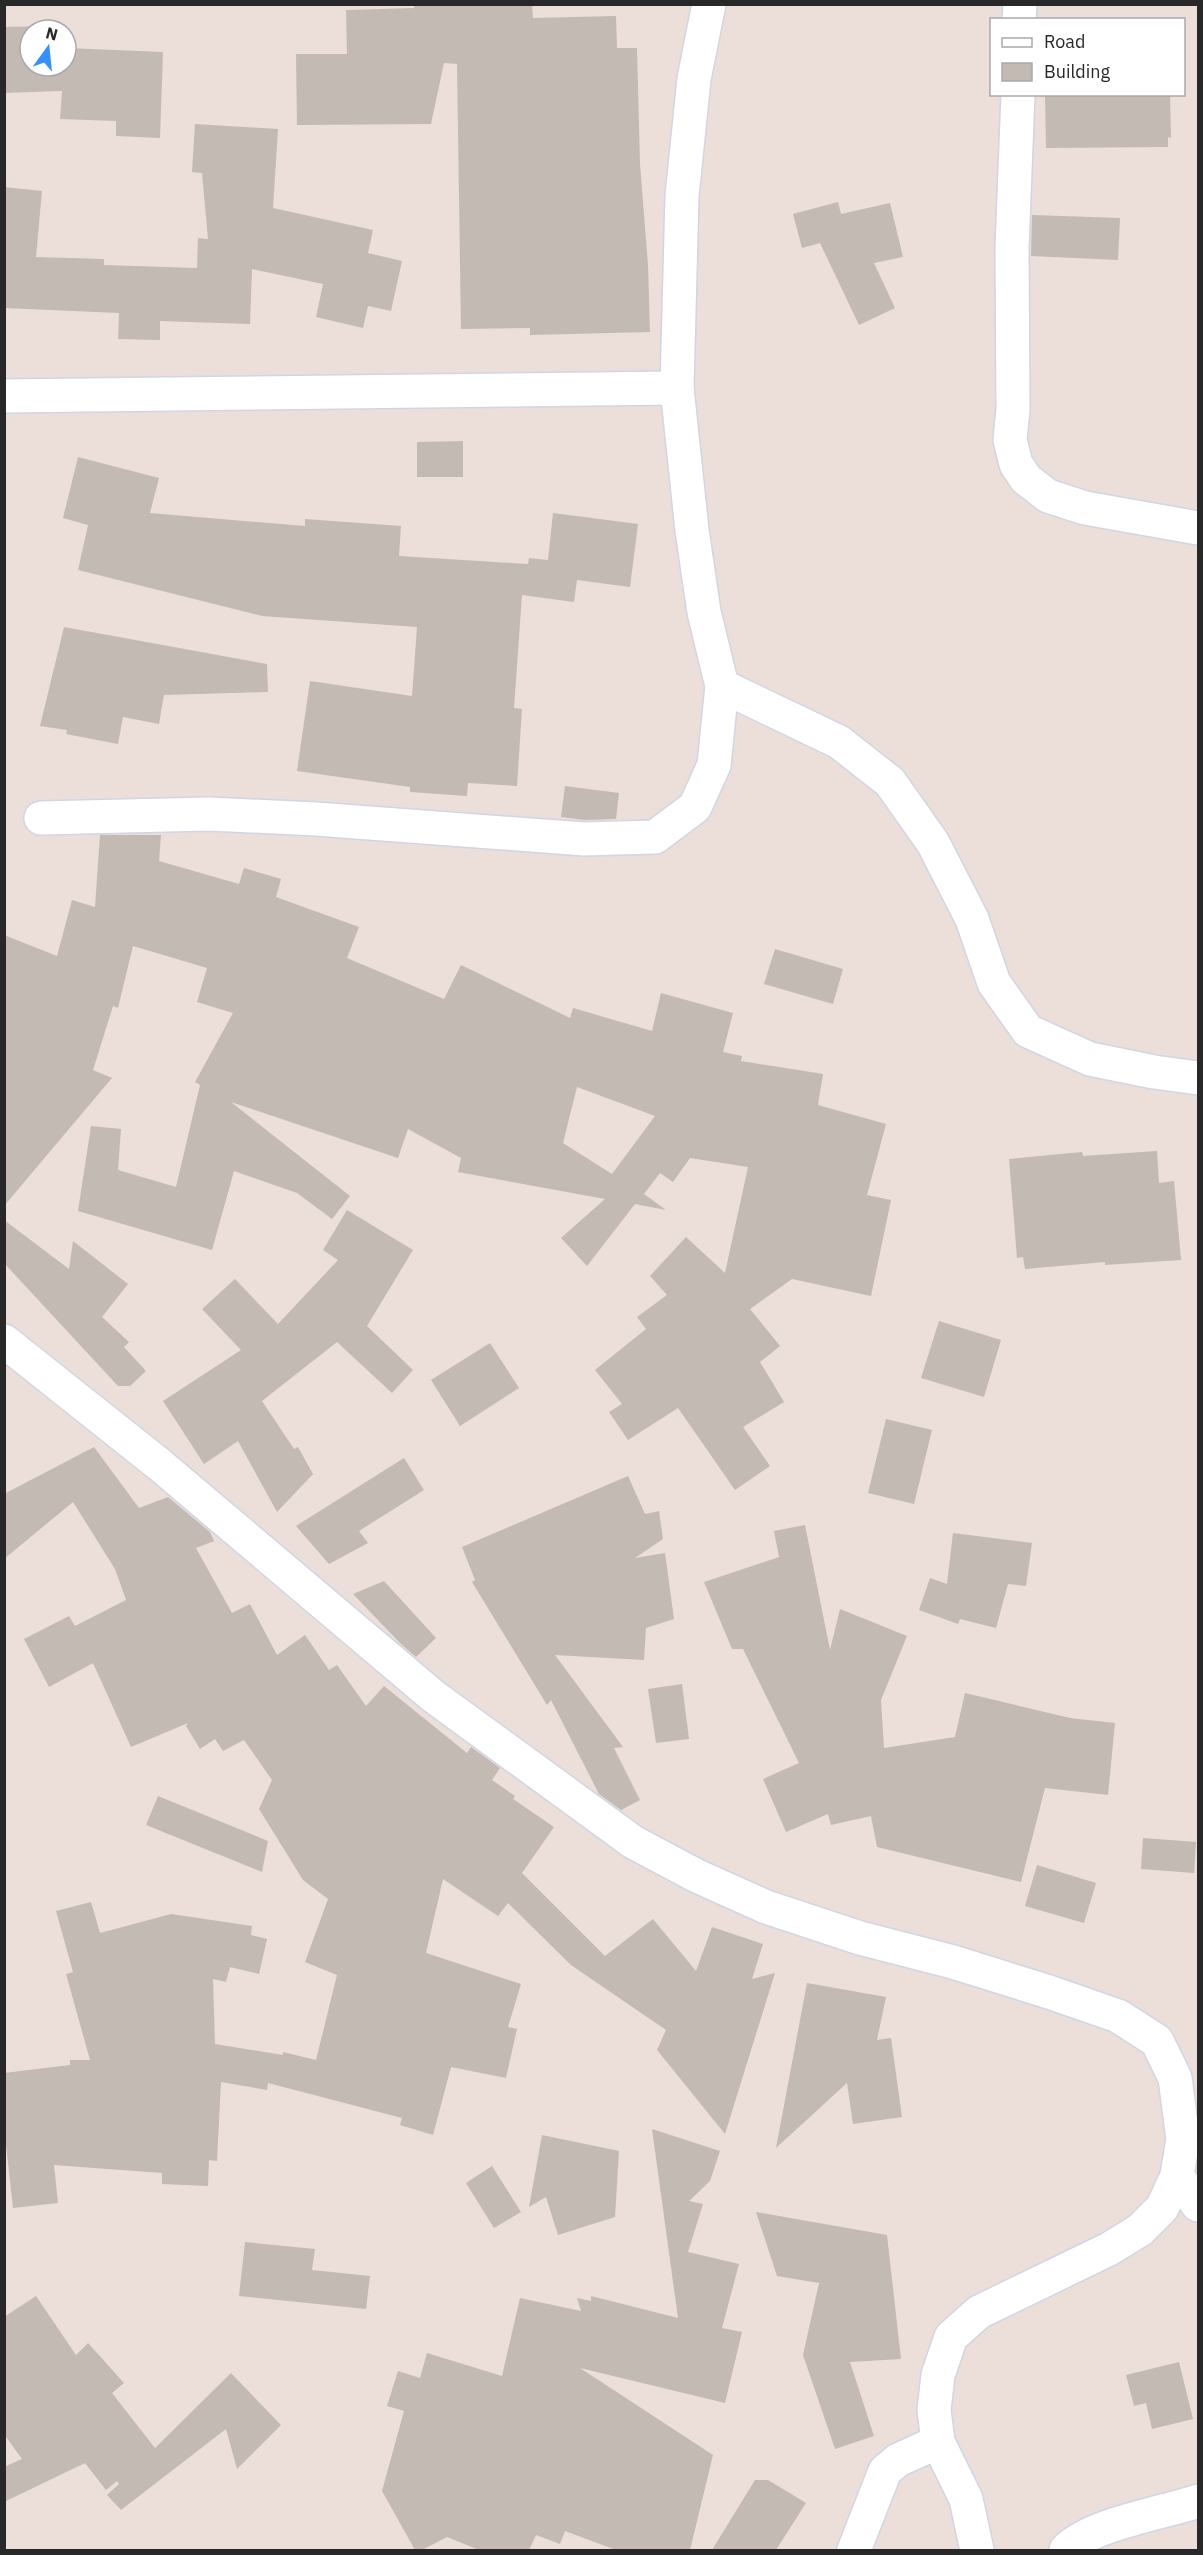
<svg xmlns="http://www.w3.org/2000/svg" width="1203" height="2555" font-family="'IBM Plex Sans',sans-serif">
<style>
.building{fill:#c3bab4;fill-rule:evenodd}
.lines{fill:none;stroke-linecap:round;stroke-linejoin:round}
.street-casing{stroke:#ced7e3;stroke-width:36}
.street{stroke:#fff;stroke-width:33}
</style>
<rect width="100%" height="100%" fill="#ecded8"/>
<g class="building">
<path d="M414,4H532L533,18L616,16L617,48H637L640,164L648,265L650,332L530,335V328L461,329L457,64L444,63L431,124L297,125L296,54H347L346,10L414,8Z"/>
<path d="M49,26V30H30V66H66V48L163,52L160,138L116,136V121L60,119L62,91L4,93V27Z"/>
<path d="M1045,94H1170L1171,138L1168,137V147L1046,148Z"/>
<path d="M195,124L278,129L273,208L373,230L368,253L402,261L391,311L368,306L363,328L316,317L323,284L252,269L250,324L160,321V340L118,339L119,313L4,308V187L42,191L36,257L104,259V265L197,268L198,238L208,239L202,173L192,172Z"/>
<path d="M838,202L841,214L890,203L903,257L874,263L895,308L859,325L820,243L802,248L793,214Z"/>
<path d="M1032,215L1120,218L1118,260L1031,256Z"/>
<path d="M463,441V477H417V442Z"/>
<path d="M78,457L159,478L150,513L305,526V519L401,526L399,556L528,564L529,558L548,560L553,513L638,524L630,587L577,580L574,602L522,595L514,708L522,709L517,786L468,783L467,796L410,792V787L297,771L310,681L412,696L417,627L262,616L78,570L88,525L63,518Z"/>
<path d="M64,627L267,664L268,692L164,695L159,724L123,717L118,744L66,734L67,730L40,726Z"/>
<path d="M565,786L619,793L616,819L585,820L561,817Z"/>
<path d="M100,835H161L159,861L239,884L244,868L281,879L276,897L359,927L347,958L444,999L461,965L570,1018L573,1008L652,1031L661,993L733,1013L723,1052L742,1056L741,1061L823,1074L818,1105L886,1124L867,1195L891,1200L871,1296L792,1279L750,1309L780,1346L760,1362L784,1402L743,1427L770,1466L735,1490L678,1408L628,1440L609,1412L622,1404L595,1370L646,1329L637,1317L667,1295L650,1276L686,1237L725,1273L748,1167L690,1158L673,1182L660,1173L644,1194L666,1210L635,1204L587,1266L561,1238L605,1199L458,1172L461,1158L408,1129L398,1158L231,1102L350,1196L332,1219L297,1193L234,1171L212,1250L78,1211L91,1126L121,1129L118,1170L176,1187L200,1085L195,1082L233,1013L197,1002L207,968L133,946L118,1008L113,1006L93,1070L112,1078L4,1206V935L57,956L72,900L95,907ZM577,1087L655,1116L612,1174L563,1143Z"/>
<path d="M775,949L843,969L833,1004L764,984Z"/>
<path d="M1157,1151L1159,1183L1174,1181L1181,1260L1105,1265V1262L1025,1269L1023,1257L1017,1258L1009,1159L1082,1152L1083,1156Z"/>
<path d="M347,1210L413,1250L367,1326L413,1370L392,1393L337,1342L262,1401L294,1449L298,1447L313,1474L277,1512L238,1441L204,1464L163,1401L241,1350L202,1309L235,1279L278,1324L338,1260L323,1250Z"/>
<path d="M4,1220L69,1269L73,1241L128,1284L102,1317L129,1342L124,1347L146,1371L130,1386H118L4,1263Z"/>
<path d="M939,1321L1001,1340L984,1397L921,1378Z"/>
<path d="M490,1343L519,1388L460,1426L431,1380Z"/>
<path d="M886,1419L932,1430L914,1504L868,1493Z"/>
<path d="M94,1447L139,1508L168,1497L210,1532L214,1541L196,1548L232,1613L250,1604L277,1655L305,1635L329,1670L337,1665L366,1706L384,1686L467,1753L471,1747L500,1768L492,1780L515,1796L513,1799L554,1827L522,1873L605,1956L653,1919L696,1971L712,1927L763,1944L752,1979L775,1973L725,2134L657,2050L666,2030L571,1965L508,1903L498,1916L443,1879L426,1953L521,1984L508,2027L517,2029L506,2078L451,2067L433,2135L400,2125L402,2118L268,2083L267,2090L221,2082L217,2161L209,2160L208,2186L162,2184V2173L54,2165L58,2203L13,2208L4,2127V2073L70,2065V2060H90L66,1974L73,1972L56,1911L91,1902L100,1933L171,1914L252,1926L251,1935L267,1939L259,1974L230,1967L226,1982L213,1979L215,2044L283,2055V2052L316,2060L337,1975L305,1962L328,1899L303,1880L259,1809L272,1780L244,1740L223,1751L215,1739L200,1749L186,1726L188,1723L131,1747L93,1663L49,1687L24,1639L69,1616L75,1626L126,1600L115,1569L73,1502L4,1559V1494Z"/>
<path d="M404,1458L424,1490L359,1531L368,1543L329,1564L296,1526Z"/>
<path d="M628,1476L645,1514L659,1511L663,1539L635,1558L665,1553L674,1619L646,1628L644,1660L555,1655L623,1747L614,1748L640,1800L621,1810L599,1794L551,1700L547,1705L472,1582L475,1580L462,1547Z"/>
<path d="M805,1525L830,1650L840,1609L907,1636L881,1700L884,1748L955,1737L965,1693L1070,1718L1115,1723L1108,1795L1045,1788L1021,1882L877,1847L871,1816L831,1825L828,1814L786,1832L763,1779L799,1763L743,1649H732L704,1582L779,1557L774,1531Z"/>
<path d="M953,1533L1032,1543L1026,1586L1008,1584L996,1628L960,1619L958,1624L919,1610L930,1578L947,1584Z"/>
<path d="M384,1581L436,1638L416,1657L400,1643L353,1594Z"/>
<path d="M682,1684L689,1739L656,1743L648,1689Z"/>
<path d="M158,1796L268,1841L262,1872L146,1825Z"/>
<path d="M1143,1838L1196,1842L1194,1873L1141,1869Z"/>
<path d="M1037,1865L1096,1883L1084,1923L1025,1906Z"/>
<path d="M807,1983L886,1997L877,2040L891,2038L902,2117L853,2124L847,2083L776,2148Z"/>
<path d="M652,2129L720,2151L710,2181L689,2201L703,2204L688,2252L739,2264L722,2328L742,2332L725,2403L580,2368L713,2455L690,2550H616L565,2531L560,2544L536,2535L529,2550H479L447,2537L422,2550H415L382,2491L404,2411L387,2406L398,2371L420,2378L427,2353L502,2376L520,2298L581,2311L577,2298L591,2301V2296L678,2318Z"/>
<path d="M542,2135L619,2151L615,2217L558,2235L546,2197L529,2207Z"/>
<path d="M492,2166L521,2212L494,2228L466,2183Z"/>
<path d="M756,2212L887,2235L901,2359L850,2362L874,2436L835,2449L803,2355L819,2283L777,2276Z"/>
<path d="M245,2242L315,2249L312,2270L370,2276L366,2309L239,2296Z"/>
<path d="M36,2296L76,2355L88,2343L124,2383L112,2393L155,2448L231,2373L281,2425L237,2469L226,2429L121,2510L107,2495L119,2484L117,2481L106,2490L85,2463L4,2502V2467L22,2459L4,2434V2317Z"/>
<path d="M1179,2362L1193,2419L1152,2429L1146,2403L1134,2406L1126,2375Z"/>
<path d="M755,2480H768L806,2503L776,2550H712Z"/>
</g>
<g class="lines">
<g class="street-casing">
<g id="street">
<path d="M1019,20L1020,4"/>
<path d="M1018,94L1012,248L1013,409L1010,440L1016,464L1026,479L1048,496L1085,508L1198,528"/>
<path d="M4,396L677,388"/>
<path d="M722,686L839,742L890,782L933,843L972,919L994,983L1028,1031L1090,1059L1154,1072L1198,1078"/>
<path d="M41,818L209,814L316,819L584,839L655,837L695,807L714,765L722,686L704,612L692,530L677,388L682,196L694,79L709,4"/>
<path d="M4,1341L160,1465L433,1696L633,1842L697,1876L766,1907L860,1938L953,1962L1049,1992L1118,2016L1157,2041L1175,2078L1183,2139L1177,2176L1162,2208L1140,2230L1109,2249L979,2312L951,2337L938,2375L934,2410L938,2442L966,2499L977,2550"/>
<path d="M1177,2176L1198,2205"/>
<path d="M854,2550L885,2471L898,2460L938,2442"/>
<path d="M1066,2550C1091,2524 1163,2513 1198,2501"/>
</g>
</g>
<use href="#street" class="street"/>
</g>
<rect width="1203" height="2555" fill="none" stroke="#282828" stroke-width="12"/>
<rect x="990" y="18" width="195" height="78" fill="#ffffff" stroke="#a9a9a9" stroke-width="1.5"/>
<rect x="1002" y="38" width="30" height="9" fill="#ffffff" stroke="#a9a9a9" stroke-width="1.5"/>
<text x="1044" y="48" font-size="18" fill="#282828">Road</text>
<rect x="1002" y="63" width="30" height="18" fill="#c3bab4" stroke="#a9a9a9" stroke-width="1.5"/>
<text x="1044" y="78" font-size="18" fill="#282828">Building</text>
<g transform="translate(48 48) rotate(15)"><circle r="28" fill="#ffffff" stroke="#a9a9a9" stroke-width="1.5"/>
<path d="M0-4.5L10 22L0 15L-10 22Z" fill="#3390ff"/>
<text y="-9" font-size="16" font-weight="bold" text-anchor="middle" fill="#282828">N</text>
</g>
</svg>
